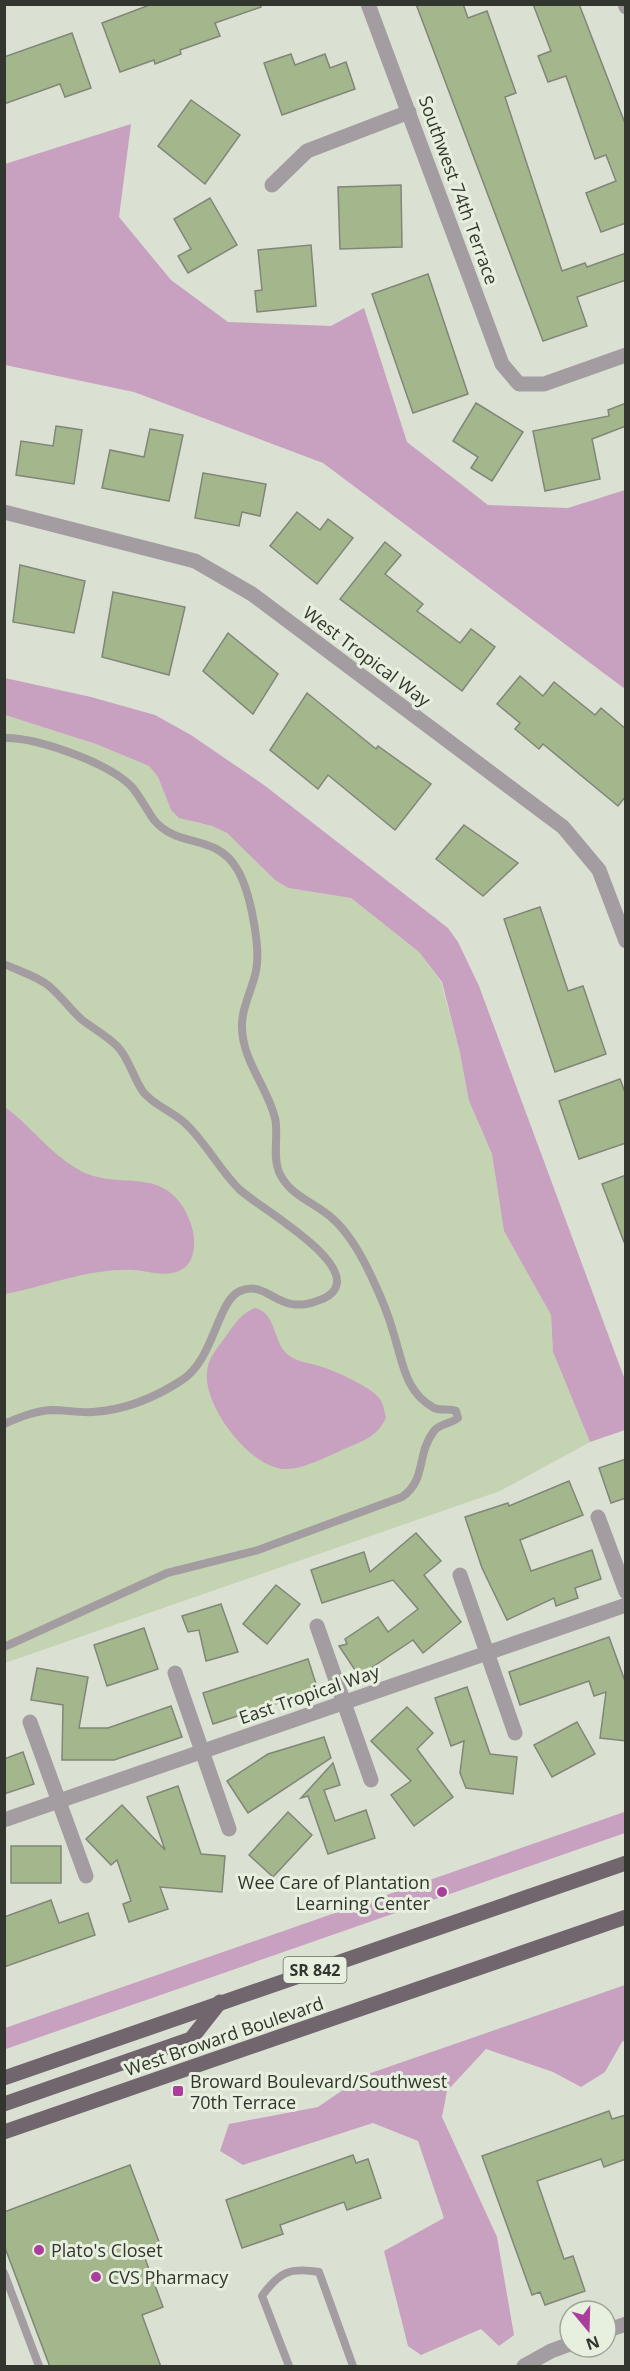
<svg xmlns="http://www.w3.org/2000/svg" width="630" height="2371" font-family="'Open Sans',sans-serif">
<style>
.green{fill:#c4d3b1}
.water{fill:#c8a0c0}
.lines{fill:none;stroke-linecap:round;stroke-linejoin:round}
.canal{stroke:#c8a0c0;stroke-width:20}
.building{fill:#a4b78c;stroke:#808678;stroke-width:1.5}
.service{stroke:#a39ca1;stroke-width:8}
.minor{stroke:#a39ca1;stroke-width:15}
.primary{stroke:#71666e;stroke-width:15}
.poi-dot{fill:#ab3d9c;stroke:#e7efdf;stroke-width:2}
.labels{text-anchor:middle;dominant-baseline:central;stroke-width:6;stroke-linejoin:round;paint-order:stroke}
.shield{fill:#e7efdf;stroke:#696d64;stroke-width:1.5}
.shield-label{font-size:16px;font-weight:bold;fill:#33352f}
.street-label{font-size:18px;fill:#33352f;stroke:#e7efdf}
.poi-label{font-size:18px;fill:#33352f;stroke:#e7efdf;text-anchor:start}
</style>
<rect width="100%" height="100%" fill="#dae1d2"/>
<path class="green" d="M5,715L96,744L149,766L158,777L171,810L194,822L212,826L227,833L275,880L288,888L351,898L419,952L441,982L460,1053L469,1101L492,1154L504,1231L551,1315L553,1352L590,1442L500,1491L5,1663Z"/>
<g class="water">
<path d="M131,124L119,217L171,280L228,322L331,326L364,308L407,442L488,505L568,508L625,490V689L323,463L134,392L5,365V164Z"/>
<path d="M5,678L91,697L155,715L191,735L264,785L448,928L458,942L479,986L625,1380V1430L590,1442L553,1352L551,1315L504,1231L492,1154L469,1101L460,1053L442,982L419,952L351,898L288,888L275,880L227,833L212,826L179,818L171,810L158,777L149,766L96,744L5,715Z"/>
<path d="M5,1107C31,1126 51,1155 81,1171C117,1190 158,1167 183,1207C190,1219 195,1232 194,1246C193,1257 190,1266 179,1271C165,1277 148,1271 134,1270C88,1268 48,1286 5,1294Z"/>
<path d="M255,1308C275,1312 273,1338 285,1352C294,1362 307,1362 319,1366C334,1370 371,1387 380,1399C384,1405 384,1411 386,1417C378,1438 359,1442 340,1451C323,1458 302,1470 284,1469C249,1467 203,1405 207,1372C208,1357 218,1348 226,1336C234,1325 241,1313 255,1308Z"/>
<path d="M625,1985V2040L622,2042L605,2072L581,2087L553,2072L486,2049L447,2091L442,2117L497,2237L514,2335L499,2346L481,2329L421,2355L408,2346L384,2251L444,2218L418,2141L373,2123L243,2165L220,2151L229,2124L318,2107L365,2075Z"/>
</g>
<g class="lines">
<path class="canal" d="M4,2039L626,1822"/>
</g>
<g class="building">
<path d="M152,4H260L261,7L215,23L220,36L180,50L181,54L155,64L154,60L120,72L102,23Z"/>
<path d="M416,4H463L468,18L487,11L516,93L505,97L562,271L585,263L587,267L626,253V280L577,297L587,326L543,341Z"/>
<path d="M533,4H579L626,126V223L601,232L586,193L616,181L606,155L595,159L566,76L548,82L538,56L551,51Z"/>
<path d="M72,33L91,88L65,97L60,84L4,104V57Z"/>
<path d="M291,54L295,65L325,54L330,68L346,62L355,89L282,115L264,63Z"/>
<path d="M191,100L240,135L205,184L158,146Z"/>
<path d="M401,185L402,247L340,249L338,187Z"/>
<path d="M210,198L237,245L188,273L178,256L191,249L174,219Z"/>
<path d="M311,245L316,306L257,312L255,291L262,290L258,250Z"/>
<path d="M428,274L468,394L413,413L372,294Z"/>
<path d="M476,403L523,432L492,481L471,468L478,457L453,441Z"/>
<path d="M626,403V426L592,439L600,479L545,491L533,431L609,416L608,410Z"/>
<path d="M56,426L82,430L74,484L16,475L21,441L53,446Z"/>
<path d="M150,429L183,435L169,501L102,488L110,450L144,457Z"/>
<path d="M203,473L266,484L260,516L242,512L239,526L195,518Z"/>
<path d="M297,512L320,530L328,519L353,538L317,584L270,546Z"/>
<path d="M385,542L401,555L385,574L423,604L417,611L460,643L471,629L495,647L462,691L340,599Z"/>
<path d="M20,565L85,581L74,633L13,622Z"/>
<path d="M113,592L185,607L169,675L102,657Z"/>
<path d="M228,633L278,674L253,714L203,671Z"/>
<path d="M520,676L543,696L554,682L595,715L601,708L626,729V796L618,806L543,744L539,749L515,729L520,723L497,704Z"/>
<path d="M307,693L376,749L378,746L431,784L395,830L328,775L318,789L270,750Z"/>
<path d="M464,825L518,863L483,896L436,859Z"/>
<path d="M540,907L568,991L583,986L606,1054L555,1072L504,919Z"/>
<path d="M620,1079L626,1095V1143L579,1159L559,1101Z"/>
<path d="M626,1175V1242H624L602,1184Z"/>
<path d="M626,1459V1498L611,1503L599,1468Z"/>
<path d="M569,1481L583,1515L520,1540L531,1571L592,1550L601,1579L575,1588L578,1598L556,1606L554,1598L507,1620L482,1568L465,1517L508,1503L509,1506Z"/>
<path d="M416,1533L441,1561L424,1575L461,1622L423,1653L413,1640L359,1676L339,1646L347,1644L345,1639L378,1617L388,1632L418,1609L393,1580L322,1603L311,1570L364,1552L370,1572Z"/>
<path d="M276,1585L300,1604L267,1644L243,1624Z"/>
<path d="M221,1604L238,1652L206,1661L199,1630L188,1632L182,1616Z"/>
<path d="M144,1628L158,1669L107,1686L94,1645Z"/>
<path d="M609,1637L626,1684V1741L600,1738L606,1692L594,1696L589,1681L520,1705L509,1672Z"/>
<path d="M308,1659L318,1690L213,1724L203,1693Z"/>
<path d="M37,1668L88,1677L79,1728H108L171,1706L182,1737L114,1760H62L63,1705L31,1700Z"/>
<path d="M467,1687L490,1754L517,1757L513,1794L466,1788L460,1773L464,1741L451,1746L435,1698Z"/>
<path d="M407,1707L433,1733L417,1749L453,1797L414,1826L391,1795L411,1781L371,1741Z"/>
<path d="M577,1722L595,1754L552,1777L534,1745Z"/>
<path d="M324,1737L331,1758L248,1813L227,1781L268,1754Z"/>
<path d="M23,1752L34,1784L4,1794V1759Z"/>
<path d="M333,1763L340,1785L324,1790L335,1821L366,1810L375,1838L328,1854L308,1796L301,1798Z"/>
<path d="M178,1786L201,1854L225,1856L222,1892L160,1887L168,1909L129,1922L123,1904L131,1901L117,1860L111,1865L86,1839L122,1805L165,1850L147,1797Z"/>
<path d="M288,1812L312,1835L273,1877L249,1855Z"/>
<rect x="11" y="1846" width="50" height="37"/>
<path d="M51,1900L59,1923L88,1913L95,1935L4,1967V1917Z"/>
<path d="M609,2111L612,2119L626,2115V2159L604,2167L601,2159L537,2181L564,2259L573,2256L585,2291L545,2305L540,2292L532,2295L482,2156Z"/>
<path d="M353,2155L356,2163L368,2159L381,2198L347,2210L344,2202L280,2225L283,2234L242,2248L226,2200Z"/>
<path d="M130,2165L161,2247L143,2253L163,2307L142,2315L161,2367H50L4,2245V2212Z"/>
</g>
<g class="lines">
<g class="service">
<path d="M4,738C37,737 108,763 131,786C140,796 146,809 154,820C178,849 216,833 237,869C250,890 261,947 256,971C252,990 241,1009 242,1028C243,1062 267,1086 275,1118C279,1135 272,1155 279,1172C290,1197 315,1202 333,1219C351,1235 363,1258 373,1280C381,1297 389,1316 394,1335C403,1363 405,1392 434,1408C441,1411 449,1408 456,1411L458,1418C451,1424 440,1423 434,1431C416,1454 427,1480 402,1497L258,1550L167,1573L4,1647"/>
<path d="M4,964C19,971 37,976 49,986C61,996 70,1009 81,1019C92,1028 106,1035 117,1046C130,1059 133,1079 144,1093C156,1107 175,1112 188,1126C207,1145 220,1170 239,1189C258,1207 352,1259 335,1289C331,1296 324,1299 317,1301C277,1316 269,1279 240,1291C217,1301 214,1360 182,1380C156,1397 125,1410 93,1412C80,1413 66,1410 52,1410C35,1411 20,1417 4,1424"/>
<path d="M4,2273L39,2366"/>
<path d="M289,2366L262,2296C279,2272 290,2267 319,2272L353,2366"/>
</g>
<g class="minor">
<path d="M368,4L502,364L519,384H544L626,355"/>
<path d="M625,4L626,7"/>
<path d="M272,185L307,151L409,112"/>
<path d="M4,512L195,561L252,594L563,827L599,870L626,941"/>
<path d="M598,1517L626,1592"/>
<path d="M460,1575L515,1733"/>
<path d="M317,1626L371,1780"/>
<path d="M175,1673L229,1829"/>
<path d="M30,1722L86,1876"/>
<path d="M4,1820L626,1605"/>
<path d="M606,2331L626,2324"/>
<path d="M524,2366L551,2351L570,2344"/>
</g>
<g class="primary">
<path d="M4,2078L626,1863"/>
<path d="M4,2104L191,2039L220,2002"/>
<path d="M4,2132L626,1917"/>
</g>
</g>
<g class="poi-dot">
<circle cx="442" cy="1892" r="6"/>
<rect x="172" y="2085" width="12" height="12" rx="3"/>
<circle cx="39" cy="2250" r="6"/>
<circle cx="96" cy="2277" r="6"/>
</g>
<g class="labels">
<rect class="shield" x="283.5" y="1957" width="63" height="26" rx="4.5"/>
<g class="shield-label">
<text x="315" y="1970">SR 842</text>
</g>
<g class="street-label">
<text transform="translate(459 190) rotate(70)">Southwest 74th Terrace</text>
<text transform="translate(367 656) rotate(37)">West Tropical Way</text>
<text transform="translate(309 1694) rotate(-19)">East Tropical Way</text>
<text transform="translate(224 2036) rotate(-19)">West Broward Boulevard</text>
</g>
<g class="poi-label">
<text x="430" y="1882" text-anchor="end">Wee Care of Plantation<tspan x="430" dy="21">Learning Center</tspan></text>
<text x="190" y="2081">Broward Boulevard/Southwest<tspan x="190" dy="21">70th Terrace</tspan></text>
<text x="51" y="2250">Plato's Closet</text>
<text x="108" y="2277">CVS Pharmacy</text>
</g>
</g>
<rect width="630" height="2371" fill="none" stroke="#33352f" stroke-width="12"/>
<g transform="translate(588 2329) rotate(161)"><circle r="28" fill="#e7efdf" stroke="#9fa599" stroke-width="1.5"/>
<path d="M0-4.5L10 22L0 15L-10 22Z" fill="#ab3d9c"/>
<text y="-9" font-size="16" font-weight="bold" text-anchor="middle" fill="#33352f">N</text>
</g>
</svg>
